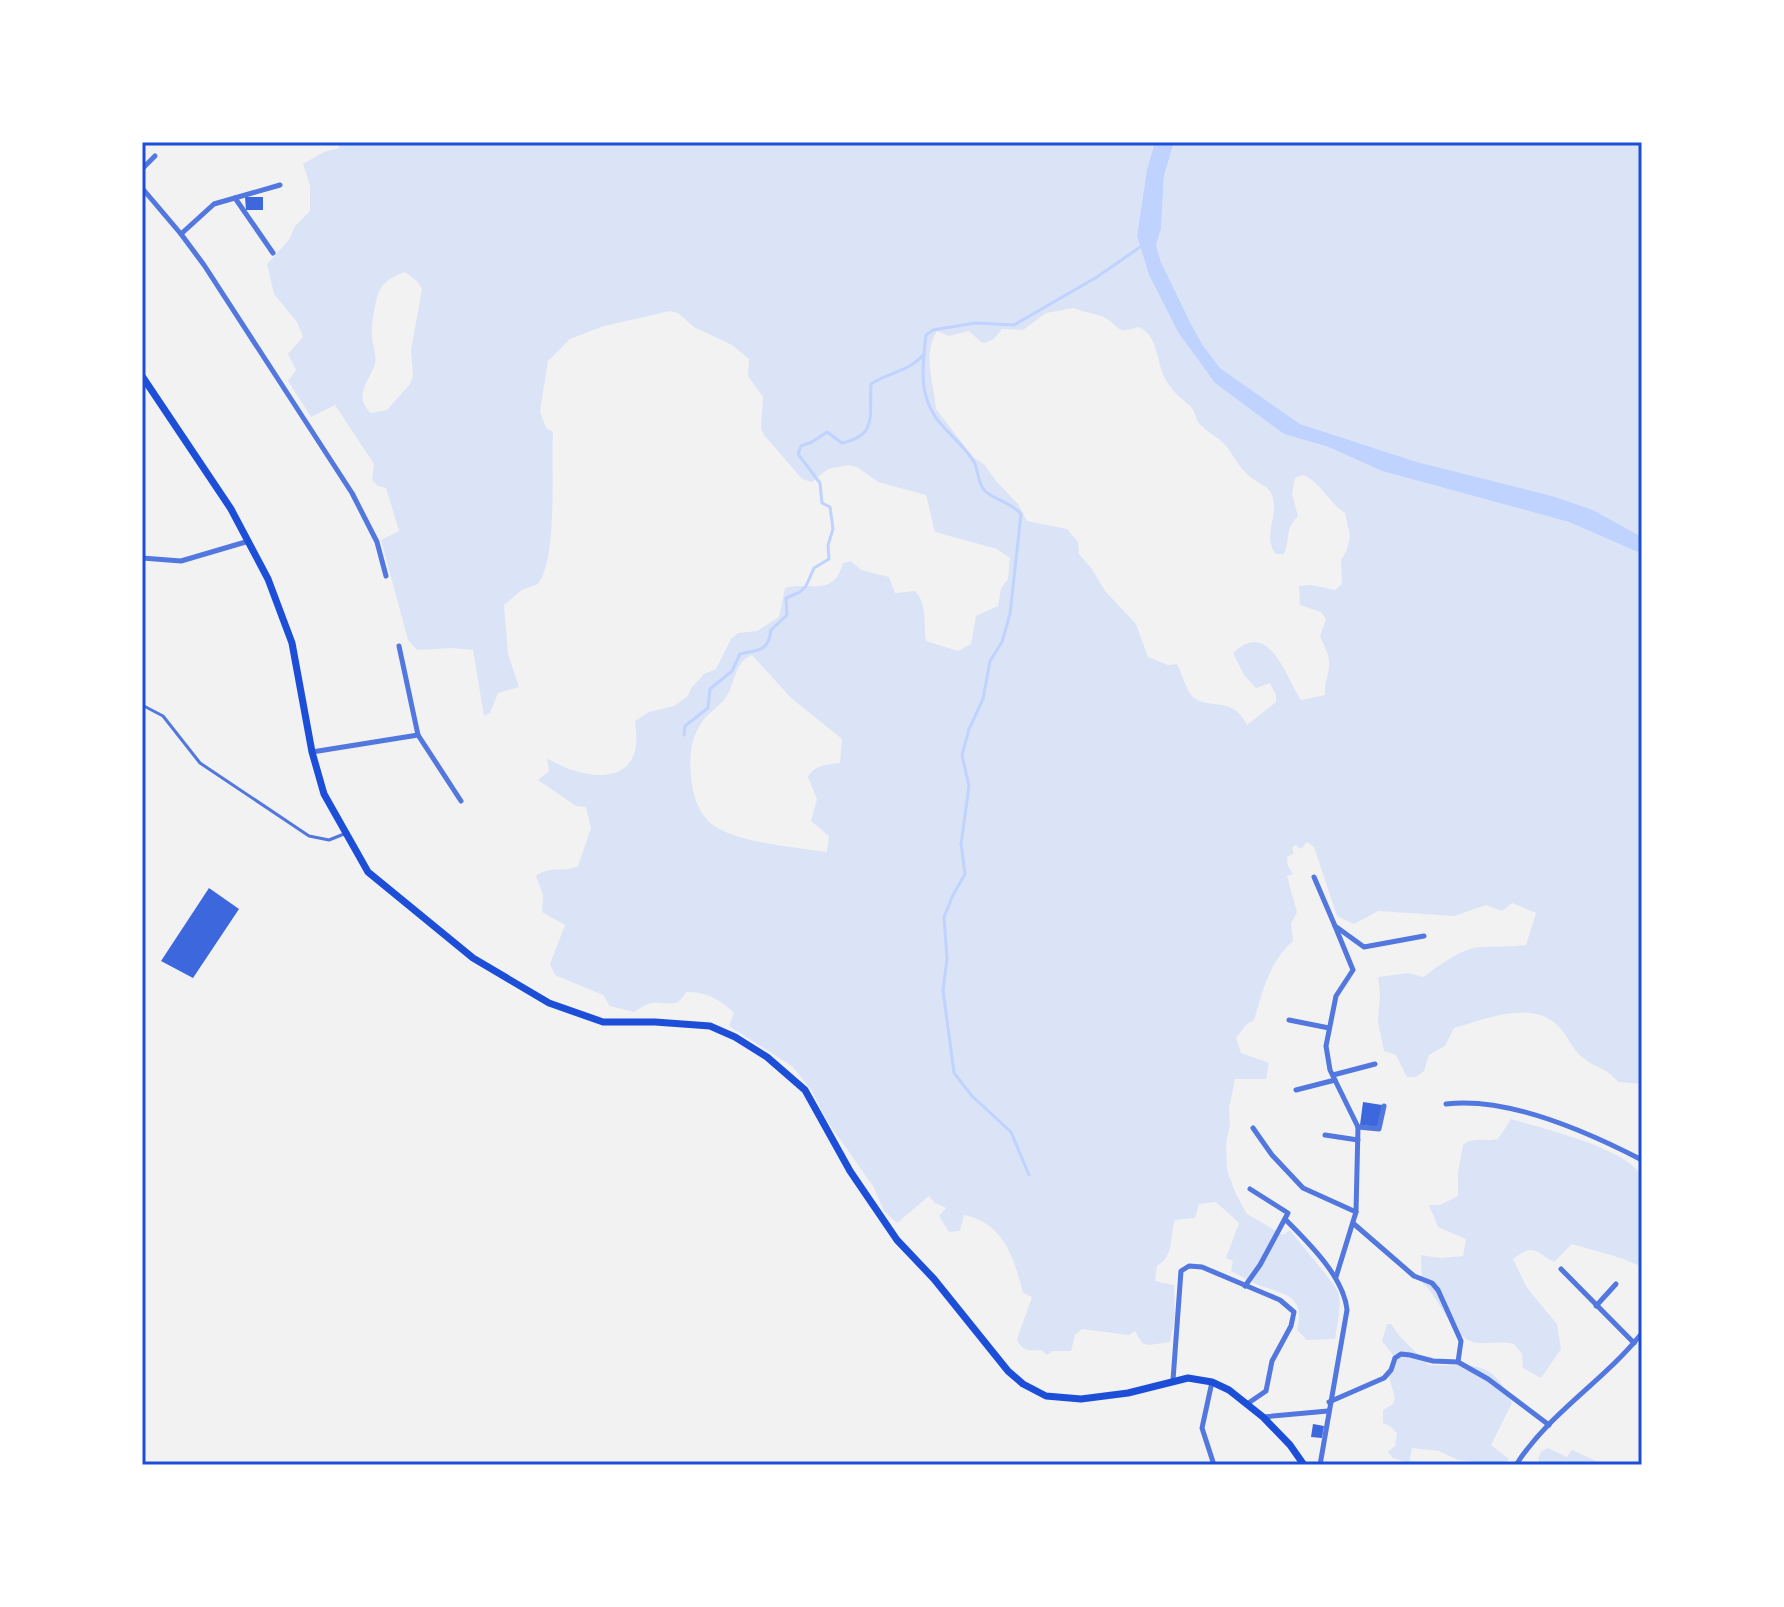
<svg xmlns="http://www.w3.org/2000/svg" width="1784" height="1607" font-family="'Varela Round',sans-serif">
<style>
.green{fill:#dbe4f7;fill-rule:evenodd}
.water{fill:#bfd3fe}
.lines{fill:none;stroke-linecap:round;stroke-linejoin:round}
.stream{stroke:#bfd3fe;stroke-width:3}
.building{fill:#3d67dc}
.service{stroke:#5277de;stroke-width:3}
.minor{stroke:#5277de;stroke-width:5}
.secondary{stroke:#1d4ed8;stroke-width:7}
.neatline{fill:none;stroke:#1d4ed8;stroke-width:3}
</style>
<rect width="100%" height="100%" fill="#f2f2f2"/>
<g class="green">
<path d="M339,142H1155L1147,169L1137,236L1149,275L1178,332L1284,434L1327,447L1382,471L1569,522L1642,554V1084L1618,1082C1609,1069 1595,1068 1583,1058C1572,1050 1567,1033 1556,1024C1529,1000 1484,1020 1454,1028L1445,1046L1429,1055L1424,1071L1416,1077H1407L1396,1055L1384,1051L1378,1022L1380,993L1378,977L1408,973L1424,977C1437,966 1464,947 1481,947C1496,946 1510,947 1526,945L1536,913L1512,903L1502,911L1486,905L1454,916L1378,911L1354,924L1337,916L1314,847L1307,842L1301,849L1295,845L1292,848L1294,853L1287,857L1288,866L1293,874L1287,876L1297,912L1291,924L1293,941C1269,962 1263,991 1254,1020L1246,1025L1236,1038L1241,1053L1269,1063L1266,1079H1235L1229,1108L1230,1125L1226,1144L1227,1170L1236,1194L1247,1214L1283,1235L1290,1230C1299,1243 1337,1285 1339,1295C1341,1310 1337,1325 1335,1339L1307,1340L1297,1330C1305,1297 1288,1295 1261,1286C1251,1282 1241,1276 1231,1271L1233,1261L1226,1258L1239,1223L1216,1202L1199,1204L1195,1218L1175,1220C1169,1238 1175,1255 1157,1266L1155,1281L1174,1285L1175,1317L1170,1342L1149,1345L1142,1343L1135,1331L1129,1335L1082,1329L1075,1335L1071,1351H1053L1047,1355L1041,1350C1030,1351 1021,1351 1017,1339L1032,1297L1023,1293C1014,1258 1004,1223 964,1215L960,1231L949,1232L939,1216L946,1208L935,1203L929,1196L897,1223L884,1211L873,1186L825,1118L812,1091L792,1066L729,1026L734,1013C719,999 707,992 686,992C677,1010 668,1001 652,1003C647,1003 639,1009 634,1012L610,1006L603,995L555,975L550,964L565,925L542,912L543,895L536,876C549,865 564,873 578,866L591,828L586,807L576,806L538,780L549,771L547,758C571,774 629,791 636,746C637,738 636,729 635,721L649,712L674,706L688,696L691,688L704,674L716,669L731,639L738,633L757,631L779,617L785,588C810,581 833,598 843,563L851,561L861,570L889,577L895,593L915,591C928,605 923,623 926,641L958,651L971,644L976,616L998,606L1001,588L1008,579L1010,558L997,549L935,532L926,495L878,482L857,467L848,465L828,469L812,482L802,479L764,435L761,428L763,397L748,376L749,359L732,345L694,327L678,313L670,311L604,326L570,339L548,361L540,411L546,428L553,432C551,468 558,558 538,584L522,590L504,605L508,654L519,687L498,693L490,713L484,716L473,650L451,648L417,650L408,640L381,540L399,531L386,488L378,486L372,480L374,464L335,405L311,417L288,381L296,370L288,354L303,337L297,322L274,294L267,264L289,240L295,226L310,211V185L303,164L324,152L339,148ZM405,272L418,282L422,289L411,350L413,376L410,384L387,410L371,413C352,395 370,382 375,363C377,355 373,346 372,338C371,327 375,292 384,284C389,279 398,274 405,272ZM1074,308C1084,313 1097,313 1105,318C1122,328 1115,334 1139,327C1161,338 1155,367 1169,385C1175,394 1182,399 1190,406C1195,410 1195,417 1198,422C1206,432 1219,437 1227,447C1234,457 1240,468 1249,476C1257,483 1268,485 1272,495C1280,515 1261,537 1276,554H1284C1291,538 1284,530 1298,516L1292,494L1295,478L1303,475C1321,482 1328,502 1345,513L1350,536L1347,550L1341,560L1342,584L1335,590L1311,585L1299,586L1300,605L1321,612L1326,619L1320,636C1323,644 1329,654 1329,662C1330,673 1324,681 1325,695L1301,700C1286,678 1269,617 1233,653L1244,675L1256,688L1270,683L1276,695V702L1247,725C1232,693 1205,712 1191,695C1185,687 1182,673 1177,664L1168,665L1148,657L1136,624L1105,591L1092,569L1079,554L1078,542L1067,529L1027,521L1018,504L996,481L985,465L973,457L936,409C934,382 922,356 937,331L949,336L969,331L982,343C992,342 996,337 1002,329L1023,330L1046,313ZM752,655L791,698L842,739L840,763C828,764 814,765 808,777L817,799L811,821L829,836L827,852C798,848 735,842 713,825C698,814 692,793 691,775C689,756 691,738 702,722C708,713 717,708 724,700C736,685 733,663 752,655Z"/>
<path d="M1174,142H1642V537L1593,510L1417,462L1300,424L1220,368L1202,344L1190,322L1161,262L1156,245L1161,229L1164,176Z"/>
<path d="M1511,1119C1541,1128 1630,1149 1642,1177V1267L1621,1258L1572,1244L1554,1262C1534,1251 1534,1243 1513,1259L1527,1288L1557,1324L1561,1349L1541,1378L1523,1368L1522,1354L1514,1344C1500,1340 1483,1346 1470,1341C1452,1334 1438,1296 1422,1282L1421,1255L1440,1258L1463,1256L1466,1239L1438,1227L1429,1205H1440L1458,1196V1172L1463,1145C1473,1136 1486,1142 1498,1139Z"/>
<path d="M1387,1324H1391L1401,1338L1429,1365C1472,1367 1492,1357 1512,1403L1491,1445L1509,1459L1505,1465L1458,1460L1439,1451L1412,1448L1409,1463L1393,1458L1388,1452L1395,1446L1397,1433L1390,1426L1383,1423V1410L1393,1404L1395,1398L1389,1377L1393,1355L1382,1341Z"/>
<path d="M1548,1448L1567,1457L1572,1450L1605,1465H1541L1538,1459L1541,1452Z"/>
</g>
<path class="water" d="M1155,142H1174L1164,176L1161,229L1156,245L1161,262L1190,322L1202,344L1220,368L1300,424L1417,462L1552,496L1593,510L1642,537V554L1569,522L1382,471L1328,447L1284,434L1215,383L1178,332L1149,275L1137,236L1147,169Z"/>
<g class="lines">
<g class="stream">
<path d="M684,735L685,726L708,708L710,689L732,671L740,654C759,649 768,653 771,630L787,615L786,598L800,592L806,586L814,568L829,559L828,545L833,529L830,507L822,503L820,483L798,454L801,446L812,442L827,432L842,443C878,435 869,416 871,384C889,372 909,372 924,354"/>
<path d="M1029,1175L1011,1132L972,1096L954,1073L943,990L947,959L944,917L953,895L965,874L961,844L969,786L962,755L969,729L983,699L990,661L1002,642L1010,614L1021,514C1008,500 996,501 985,491C977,483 979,471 974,462C965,447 952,437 941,424C918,398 922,368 926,335L933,330L975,323L1014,325L1097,277L1143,245"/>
</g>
</g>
<g class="building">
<path d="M245,197H263V210H246Z"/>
<path d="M209,888L239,909L193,978L161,961Z"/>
<path d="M1363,1102L1382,1105L1379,1127L1360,1125Z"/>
<path d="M1313,1424L1324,1426L1322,1438L1311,1437Z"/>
</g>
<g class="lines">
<path class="service" d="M142,705L163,716L200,763L309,836L329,840L344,834"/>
<g class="minor">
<path d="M142,169L155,156"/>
<path d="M142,188L181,234L204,265L352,493L377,542L386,576"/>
<path d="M235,198L273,253"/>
<path d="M181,234L214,204L280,185"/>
<path d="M142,558L181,561L249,541"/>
<path d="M399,646L418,735"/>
<path d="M312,752L418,735L461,801"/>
<path d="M1314,877L1335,926L1364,947L1424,936"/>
<path d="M1335,926L1353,970L1336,996L1326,1046L1330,1070L1358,1127L1356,1212L1336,1277"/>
<path d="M1289,1020L1329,1028"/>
<path d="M1333,1075L1375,1064"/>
<path d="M1296,1090L1335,1080"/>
<path d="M1446,1104C1508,1096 1588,1132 1642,1160"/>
<path d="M1358,1127L1379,1129L1384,1106"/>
<path d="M1253,1128L1272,1155L1303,1188L1356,1212"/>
<path d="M1325,1135L1358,1140"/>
<path d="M1285,1219C1308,1242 1344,1277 1347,1310L1320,1465"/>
<path d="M1354,1224L1414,1276L1432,1283L1438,1290L1461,1341L1458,1362"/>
<path d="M1561,1269L1634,1343"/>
<path d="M1245,1286L1260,1265L1288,1213L1250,1189"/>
<path d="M1596,1306L1616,1284"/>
<path d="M1173,1380L1181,1271L1189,1266L1202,1267L1280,1300L1294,1312L1291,1326L1272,1361L1266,1391L1247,1404"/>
<path d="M1212,1382L1202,1428L1214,1465"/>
<path d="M1329,1402L1384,1378L1391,1370L1395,1358L1401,1354L1410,1355L1433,1361L1458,1362L1488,1379L1549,1425"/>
<path d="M1263,1417L1328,1411"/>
<path d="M1516,1465C1549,1413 1604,1381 1642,1333"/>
</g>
<path class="secondary" d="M142,376L231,509L268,579L292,643L312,752L324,794L368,872L473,958L549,1003L603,1022H655L710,1026L735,1037L767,1057L805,1090L850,1171L897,1240L934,1279L1008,1371L1023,1384L1046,1396L1081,1399L1128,1393L1188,1378L1212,1382L1229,1390L1263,1417L1290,1445L1304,1465"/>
</g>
<rect width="1784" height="1607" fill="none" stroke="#ffffff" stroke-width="288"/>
<rect x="144" y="144" width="1496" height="1319" class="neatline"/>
</svg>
